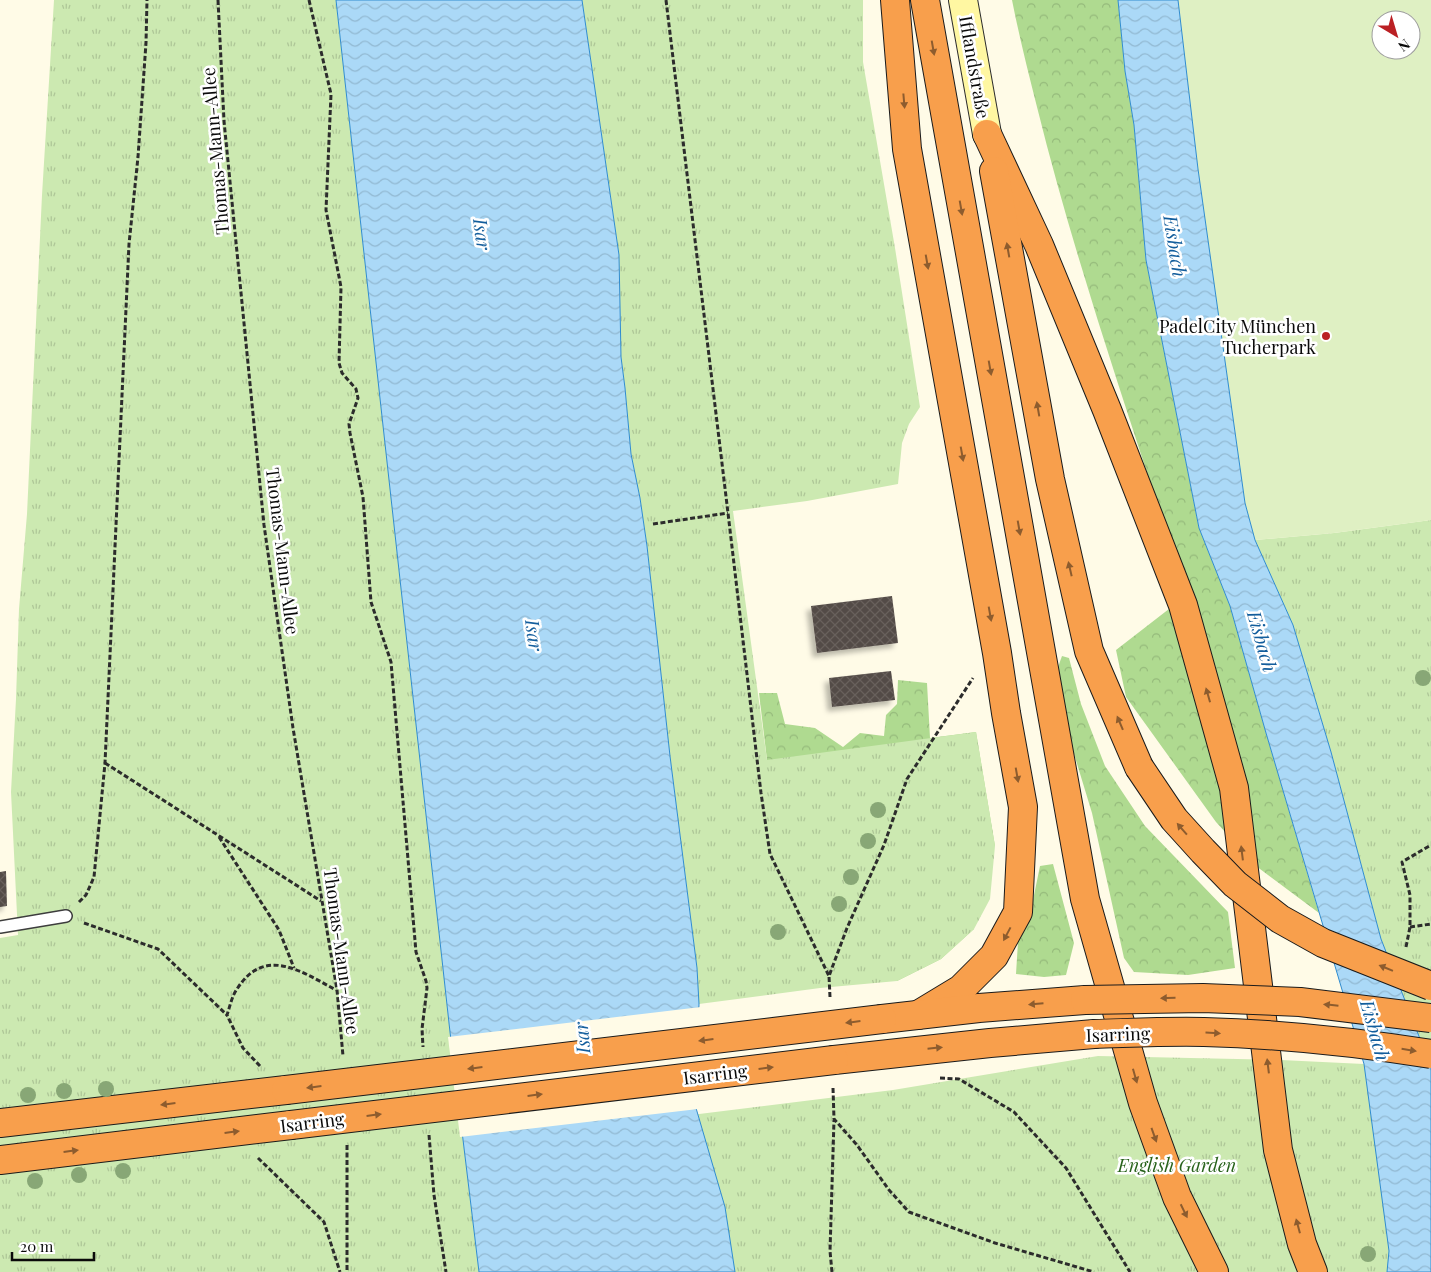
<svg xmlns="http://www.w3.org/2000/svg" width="1431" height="1272" font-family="'Playfair Display',serif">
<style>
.forest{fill:url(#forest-crowns)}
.park{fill:url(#park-tufts)}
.pitch{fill:#dff0c3;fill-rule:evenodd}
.water{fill:url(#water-waves);stroke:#308ccf}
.pier{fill:#fffbe7}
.building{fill:url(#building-cross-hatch);filter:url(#shadow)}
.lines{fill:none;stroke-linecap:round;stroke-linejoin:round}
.lane-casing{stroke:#3d3d3d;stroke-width:14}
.secondary-casing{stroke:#2c2c2c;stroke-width:30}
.highway-casing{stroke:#1b1b1b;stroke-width:30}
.path{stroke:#2c2c2c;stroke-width:3;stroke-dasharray:5 2.5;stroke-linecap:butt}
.lane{stroke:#fff;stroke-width:11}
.secondary{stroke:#fff7a2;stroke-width:28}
.highway{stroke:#f89f4c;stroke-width:28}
.highway-bridge-casing{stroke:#1b1b1b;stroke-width:30;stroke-linecap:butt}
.highway-bridge{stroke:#f89f4c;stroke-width:28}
.tree{fill:#88a776}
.oneway{fill:#8d5c2e}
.poi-dot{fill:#bb2024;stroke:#fff;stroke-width:2}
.labels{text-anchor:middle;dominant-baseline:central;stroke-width:5;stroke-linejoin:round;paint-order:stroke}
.street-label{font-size:18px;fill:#0a0a0a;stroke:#fff}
.poi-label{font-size:18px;fill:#0a0a0a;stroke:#fff;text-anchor:end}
.park-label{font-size:18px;font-style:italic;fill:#27621a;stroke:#fff}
.water-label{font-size:19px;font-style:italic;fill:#125d9c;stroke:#fff}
</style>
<defs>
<pattern id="forest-crowns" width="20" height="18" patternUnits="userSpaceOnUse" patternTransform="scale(1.25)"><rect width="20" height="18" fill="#afda90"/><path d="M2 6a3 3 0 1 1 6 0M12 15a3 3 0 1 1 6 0" fill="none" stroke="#95ba7b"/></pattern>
<pattern id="park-tufts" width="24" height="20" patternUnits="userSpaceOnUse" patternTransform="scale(1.25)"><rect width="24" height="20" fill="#cce9b1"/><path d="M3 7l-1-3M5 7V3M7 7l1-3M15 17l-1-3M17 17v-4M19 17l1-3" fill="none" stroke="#aec697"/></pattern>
<pattern id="water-waves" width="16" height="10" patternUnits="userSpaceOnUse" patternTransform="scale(1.25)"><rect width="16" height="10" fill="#abd9f7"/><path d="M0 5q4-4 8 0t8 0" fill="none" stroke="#92b9d2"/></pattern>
<pattern id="building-cross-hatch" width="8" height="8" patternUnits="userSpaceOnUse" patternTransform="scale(1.25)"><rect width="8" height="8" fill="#534b46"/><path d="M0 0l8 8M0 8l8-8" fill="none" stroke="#67605c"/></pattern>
<filter id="shadow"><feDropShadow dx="-4.5" dy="4.5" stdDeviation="2.5" flood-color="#0004"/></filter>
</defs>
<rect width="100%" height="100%" fill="#fffbe7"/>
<g class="forest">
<path d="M1012,0H1118L1125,71L1134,125L1146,260L1199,528L1230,606L1266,733L1319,913L1256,866L1216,822L1126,697L1116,650L1187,595C1135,433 1078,272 1037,107C1028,71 1019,36 1012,0Z"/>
<path d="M1062,656L1069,658L1081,704L1105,766L1145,826L1228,912L1235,968L1188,975L1134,972L1124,958L1092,813L1071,744L1057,670Z"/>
<path d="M898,680L927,683L930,738L976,732L995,846L962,845L974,929L941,959L897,981L767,760L759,693H777L785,724L815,728L843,747L860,733L884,736L886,715L897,704Z"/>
<path d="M1053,864L1074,943L1066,975L1044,977L1016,974L1018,942L1033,900L1040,866Z"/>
</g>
<g class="park">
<path d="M54,0H336L450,1032L479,1272H0V938L18,935L11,792L16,699L19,609L27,514L42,195Z"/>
<path d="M582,0H863V62L895,248L920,407L909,424L902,443L898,484L807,501L733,511L767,760L976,732L995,846L990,899L974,929L941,959L897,981L820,988L699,1004L697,968L670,756L647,546L640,498L631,454L625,388L621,357L619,255Z"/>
<path d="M1431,520V1067L1381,939L1331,752L1293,625L1255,540L1334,533Z"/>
<path d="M1098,1056L1281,1060L1364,1064L1431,1071V1272H712L691,1115L893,1090Z"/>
</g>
<path class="pitch" d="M1178,0H1431V520L1334,533L1255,540L1245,503L1198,169ZM1381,20H1411V50H1381Z"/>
<g class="water">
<path d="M336,0H582L619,255L621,357L625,388L631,454L640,498L647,546L670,756L697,968L699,1004L696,1108L725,1207L735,1272H479L450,1032Z"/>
<path d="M1118,0H1178L1198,169L1245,503L1255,540L1293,625L1331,752L1381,939L1431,1067V1272H1387L1389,1251L1364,1064L1266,733L1230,606L1199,528L1146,260L1134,125L1125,71Z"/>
</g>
<path class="pier" d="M701,1007L698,1109L460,1137L448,1037Z"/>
<g class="building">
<path d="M892,596L898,643L817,653L811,606Z"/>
<path d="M891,671L895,700L832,707L829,678Z"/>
<path d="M6,871L7,906L0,907V872Z"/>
</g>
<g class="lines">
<g class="lane-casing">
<path id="lane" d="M0,927L66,916"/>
</g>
<g class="secondary-casing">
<path id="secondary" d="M963,0L987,134"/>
</g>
<g class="highway-casing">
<g id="highway">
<path d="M895,0L907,149L997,653L1006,713L1023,807L1018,912L994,956L961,989L918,1015"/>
<path d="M925,0L1085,899L1143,1103L1177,1197L1214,1272"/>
<path d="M987,134L1039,245L1107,410L1183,605L1234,788L1278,1150L1302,1244L1313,1272"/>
<path d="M994,171L1050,479L1089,651L1139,767"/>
<path d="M882,1019L979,1008L1085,1000"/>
<path d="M834,1060L990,1043L1094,1034"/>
<path d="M0,1123L286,1090"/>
<path d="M0,1160L291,1125"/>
</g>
</g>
<g class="path">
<path d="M218,0L224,121L264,525L293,728L337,990L343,1056"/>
<path d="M309,0L331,94L326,210L341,287L339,363L342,373L356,389L358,398L349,424L350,433L363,497L371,602L391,662L416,952L426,981L427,988L422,1029L423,1047"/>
<path d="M666,0L728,513L761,793L770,854L829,976"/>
<path d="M653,524L728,513"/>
<path d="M105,763L321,901"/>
<path d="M219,837L279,930L294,968"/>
<path d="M79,902L86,895L94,877L105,763L129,244L138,157L146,43L147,0"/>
<path d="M84,923L158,949L227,1015"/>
<path d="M1410,927L1431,924"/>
<path d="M1406,947L1410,927V895L1402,862L1431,845"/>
<path d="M830,997L829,976L847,928L884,845L907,779L973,678"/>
<path d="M260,1066L243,1048L227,1015C230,1006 232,996 237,989C265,945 302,972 336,990"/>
<path d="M940,1078L959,1079L1014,1112L1066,1168L1130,1272"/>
<path d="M833,1088L834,1119L857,1145L889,1190L909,1212L995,1243L1094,1272"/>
<path d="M429,1135L434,1195L446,1272"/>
<path d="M347,1145V1272"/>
<path d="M258,1158L324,1222L340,1272"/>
<path d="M832,1272L830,1251L834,1120"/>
</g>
<use href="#lane" class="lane"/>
<use href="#secondary" class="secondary"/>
<use href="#highway" class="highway"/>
<g class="highway-bridge-casing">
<g id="highway-bridge">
<path d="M1139,767L1174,819L1203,851L1235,884L1280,919L1323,943L1431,986"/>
<path d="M1085,1000L1203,998L1300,1002L1431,1018"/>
<path d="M1094,1034C1131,1033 1168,1031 1204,1032C1280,1034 1356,1042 1431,1054"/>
<path d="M286,1090L882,1019"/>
<path d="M291,1125L834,1060"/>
</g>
</g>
<use href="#highway-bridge" class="highway-bridge"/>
</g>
<g class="tree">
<circle cx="1423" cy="678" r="8"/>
<circle cx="878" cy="810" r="8"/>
<circle cx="868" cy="841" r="8"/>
<circle cx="851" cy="877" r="8"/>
<circle cx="839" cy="904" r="8"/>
<circle cx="778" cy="932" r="8"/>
<circle cx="106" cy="1089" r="8"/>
<circle cx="64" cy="1091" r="8"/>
<circle cx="28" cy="1095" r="8"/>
<circle cx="123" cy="1171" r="8"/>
<circle cx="79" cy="1175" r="8"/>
<circle cx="35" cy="1181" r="8"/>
<circle cx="1368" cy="1254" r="8"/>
</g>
<defs><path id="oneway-solid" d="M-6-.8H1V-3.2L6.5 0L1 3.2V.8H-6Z" transform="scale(1.25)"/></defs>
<g class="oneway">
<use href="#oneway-solid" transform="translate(933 48) rotate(80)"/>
<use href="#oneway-solid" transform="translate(904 101) rotate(85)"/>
<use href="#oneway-solid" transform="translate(961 208) rotate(80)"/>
<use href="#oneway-solid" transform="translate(1008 250) rotate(-100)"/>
<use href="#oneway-solid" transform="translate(927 262) rotate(80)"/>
<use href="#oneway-solid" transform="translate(990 368) rotate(80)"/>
<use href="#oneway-solid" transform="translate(1038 409) rotate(-100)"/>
<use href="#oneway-solid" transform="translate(962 454) rotate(80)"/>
<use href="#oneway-solid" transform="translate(1019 528) rotate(80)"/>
<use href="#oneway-solid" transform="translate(1070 569) rotate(-103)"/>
<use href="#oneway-solid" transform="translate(990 614) rotate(80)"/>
<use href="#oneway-solid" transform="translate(1208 695) rotate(-106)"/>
<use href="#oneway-solid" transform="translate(1120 723) rotate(-113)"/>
<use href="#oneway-solid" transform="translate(1017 775) rotate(80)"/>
<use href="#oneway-solid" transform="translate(1182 829) rotate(-131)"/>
<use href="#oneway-solid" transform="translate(1242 853) rotate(-97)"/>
<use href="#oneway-solid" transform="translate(1007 934) rotate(118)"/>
<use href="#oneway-solid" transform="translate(1386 968) rotate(-158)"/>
<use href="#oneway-solid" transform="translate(1168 998) rotate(179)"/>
<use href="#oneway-solid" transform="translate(1036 1004) rotate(175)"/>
<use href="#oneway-solid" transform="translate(1331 1005) rotate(-174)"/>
<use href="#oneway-solid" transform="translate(853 1022) rotate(173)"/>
<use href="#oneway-solid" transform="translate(1213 1033) rotate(3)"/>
<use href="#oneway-solid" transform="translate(706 1040) rotate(173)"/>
<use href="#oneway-solid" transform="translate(935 1048) rotate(-6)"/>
<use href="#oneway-solid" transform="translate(1409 1050) rotate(9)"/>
<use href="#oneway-solid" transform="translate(1268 1066) rotate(-97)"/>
<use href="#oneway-solid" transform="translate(475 1068) rotate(173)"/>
<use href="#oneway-solid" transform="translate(766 1068) rotate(-7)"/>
<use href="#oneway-solid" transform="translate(1135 1076) rotate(74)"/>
<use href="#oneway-solid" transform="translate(314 1087) rotate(173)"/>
<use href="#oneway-solid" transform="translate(535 1095) rotate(-7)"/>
<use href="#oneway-solid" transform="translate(168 1104) rotate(173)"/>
<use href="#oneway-solid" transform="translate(374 1115) rotate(-7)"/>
<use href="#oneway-solid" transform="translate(232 1132) rotate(-7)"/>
<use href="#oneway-solid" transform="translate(1154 1135) rotate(70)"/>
<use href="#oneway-solid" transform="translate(71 1151) rotate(-7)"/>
<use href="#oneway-solid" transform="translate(1184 1211) rotate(64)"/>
<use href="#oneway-solid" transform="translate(1298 1226) rotate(-105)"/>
</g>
<circle class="poi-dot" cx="1326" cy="336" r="5"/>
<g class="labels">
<g class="street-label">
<text transform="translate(975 67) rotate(80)">Ifflandstraße</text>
<text transform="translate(215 151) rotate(-95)">Thomas-Mann-Allee</text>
<text transform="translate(283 551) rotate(83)">Thomas-Mann-Allee</text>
<text transform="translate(342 951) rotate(82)">Thomas-Mann-Allee</text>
<text transform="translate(1118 1034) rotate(-2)">Isarring</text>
<text transform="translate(715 1074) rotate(-7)">Isarring</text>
<text transform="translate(312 1122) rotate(-7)">Isarring</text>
</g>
<g class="poi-label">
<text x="1316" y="326">PadelCity München<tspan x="1316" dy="21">Tucherpark</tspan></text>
</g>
<g class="park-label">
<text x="1177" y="1165">English Garden</text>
</g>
<g class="water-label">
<text transform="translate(483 234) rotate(82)">Isar</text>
<text transform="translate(1176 246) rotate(81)">Eisbach</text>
<text transform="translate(535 635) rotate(82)">Isar</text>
<text transform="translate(1263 641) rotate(74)">Eisbach</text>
<text transform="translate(1376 1030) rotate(74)">Eisbach</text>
<text transform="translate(581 1038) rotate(-96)">Isar</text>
</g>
</g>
<g transform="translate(1396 35) rotate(142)"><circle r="24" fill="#ffffff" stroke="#9d9d9d"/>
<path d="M0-4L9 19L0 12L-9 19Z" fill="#bb2024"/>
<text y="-8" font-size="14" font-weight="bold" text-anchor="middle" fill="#0a0a0a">N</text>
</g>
<path d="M12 1252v8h82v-8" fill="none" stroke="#0a0a0a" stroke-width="2.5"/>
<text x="20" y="1252" font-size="15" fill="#0a0a0a" stroke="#ffffff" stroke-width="4" paint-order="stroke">20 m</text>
</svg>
